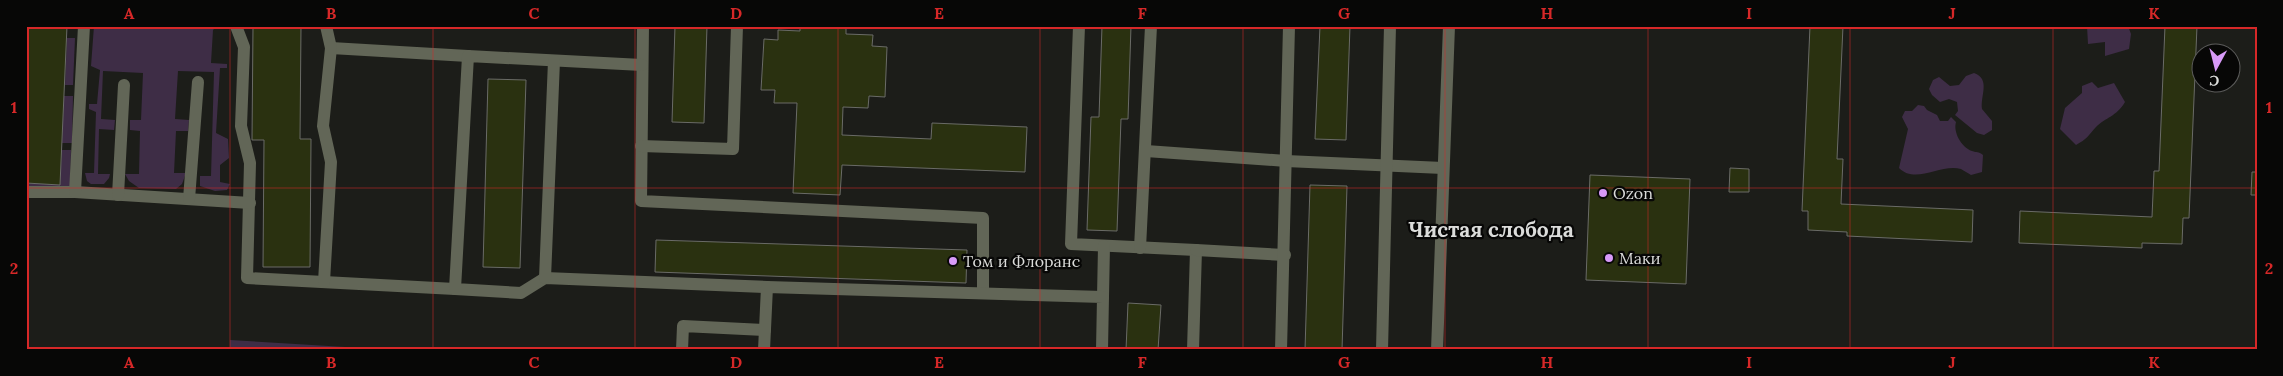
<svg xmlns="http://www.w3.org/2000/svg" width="2283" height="376" font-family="Lora,serif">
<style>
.green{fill:#3e2d46}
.building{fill:#2a3110;stroke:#6a6b67}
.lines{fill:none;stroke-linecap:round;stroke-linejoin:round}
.minor{stroke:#626657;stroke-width:12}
.grid{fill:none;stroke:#d62828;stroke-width:1;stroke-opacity:0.55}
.poi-dot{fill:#d89af8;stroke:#070706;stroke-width:2}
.labels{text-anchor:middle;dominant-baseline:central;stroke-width:4.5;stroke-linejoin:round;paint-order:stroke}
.poi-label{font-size:16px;fill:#dbdcda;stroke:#070706;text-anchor:start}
.district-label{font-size:21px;font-weight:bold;fill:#dbdcda;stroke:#070706}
.neatline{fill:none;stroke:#d62828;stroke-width:2}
.grid-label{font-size:16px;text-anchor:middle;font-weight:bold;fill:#d62828}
</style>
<rect width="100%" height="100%" fill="#1c1d19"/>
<g class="green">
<path d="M94,26H217L213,30L211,63L227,64V68H220L216,133L228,139L229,158L220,165V182L230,184L227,190L215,191L200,186V176H211L214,72L178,71L175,119L189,120L188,131H176L174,173H186L182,184L176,189L139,188L129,181L125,174H139L140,131L130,130V120H141L143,73L103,71L101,119L115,120L114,130L99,129L98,174H110L109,178L104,184H91L87,181L85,173H94L96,112L89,109V104H97L100,70L91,66Z"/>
<path d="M2087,26H2128L2131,34L2129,49L2105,56V42L2088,44Z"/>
<path d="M67,38H75L73,85H65Z"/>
<path d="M1974,73C1991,79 1980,96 1982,109L1992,121V130L1984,135L1977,133L1955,115L1958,111L1957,102L1949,99L1940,102L1932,95L1929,89L1933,80L1939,77L1950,86L1959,85L1966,76Z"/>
<path d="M2092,82L2098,88L2114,83L2125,102C2116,117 2106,117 2096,127C2088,136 2087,139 2076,145L2060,129L2065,108L2082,93V86Z"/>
<path d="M64,96H73L72,143H62Z"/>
<path d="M1918,105L1924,106L1927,110L1937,115L1940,121H1948L1951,117L1956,122C1953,132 1961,147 1972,151C1977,153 1978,151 1983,155L1982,172L1971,175C1968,173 1964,171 1961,169C1941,163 1916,185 1899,168L1908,129L1902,117L1905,111H1912Z"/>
<path d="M62,150H71L70,190L26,188V183L60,184Z"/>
<path d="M230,340L395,350H230Z"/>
</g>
<g class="building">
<path d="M26,26H67L60,185L26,183Z"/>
<path d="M253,26H301L300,139H311L310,267H263L264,140H252Z"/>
<path d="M675,26H707L704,123L672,122Z"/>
<path d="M800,26H846V34L873,35L872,46L887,47L885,97L869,96L868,108L843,107L842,135L931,139L932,123L1027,127L1025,172L842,165L840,195L793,193L797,103H774L775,90H761L764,39L778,40V30L800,31Z"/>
<path d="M1102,26H1131L1128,119H1121L1117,231L1087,230L1091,117H1099Z"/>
<path d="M1320,26H1350L1346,140L1315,139Z"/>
<path d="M1810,26H1843L1837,159H1843L1841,204L1973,210L1972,242L1847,236V232L1808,230V211H1802Z"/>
<path d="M2165,26H2197L2189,218H2183L2182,244L2142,243V248L2019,243L2020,211L2152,217L2154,171H2159Z"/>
<path d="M488,79L526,80L520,268L483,267Z"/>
<path d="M1730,168L1749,169V192H1729Z"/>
<path d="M2252,172H2257V195H2251Z"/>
<path d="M1590,175L1690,179L1686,284L1586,280Z"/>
<path d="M1310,185L1347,186L1342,350H1305Z"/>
<path d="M656,240L967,250L966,283L655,272Z"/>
<path d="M1128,303L1161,305L1158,350H1126Z"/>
</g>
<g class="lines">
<g class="minor">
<path d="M236,26L244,47L241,126L250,163L247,278L455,289"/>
<path d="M643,26L641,201L983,218V292"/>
<path d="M1079,26L1071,244L1196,250L1193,350"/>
<path d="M331,48L468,56"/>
<path d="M642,65L468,56L455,289L521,293L545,278L767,287"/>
<path d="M641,146L733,149L737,26"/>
<path d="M1146,151L1286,161L1443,168"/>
<path d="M26,192H75L250,203"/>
<path d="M75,192L84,26"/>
<path d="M118,195L124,85"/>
<path d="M189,199L198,82"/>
<path d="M1140,248L1151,26"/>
<path d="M1196,250L1285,255"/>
<path d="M545,278L554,61"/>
<path d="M324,282L331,162L323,126L331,48L326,26"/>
<path d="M1103,297L1104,246"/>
<path d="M682,350L683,326L765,330"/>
<path d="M764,350L767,287L1103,297L1102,350"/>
<path d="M1281,350L1289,26"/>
<path d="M1382,350L1390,26"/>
<path d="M1437,350L1449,26"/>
</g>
</g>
<path class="grid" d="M230,26V350M433,26V350M635,26V350M838,26V350M1040,26V350M1243,26V350M1445,26V350M1648,26V350M1850,26V350M2053,26V350M26,188H2257"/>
<g class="poi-dot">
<circle cx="1603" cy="193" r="5"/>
<circle cx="1609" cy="258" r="5"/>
<circle cx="953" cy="261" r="5"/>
</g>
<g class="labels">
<g class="poi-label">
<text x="1613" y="193">Ozon</text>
<text x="1619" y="258">Маки</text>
<text x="963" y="261">Том и Флоранс</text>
</g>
<g class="district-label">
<text x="1491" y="229">Чистая слобода</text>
</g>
</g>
<rect width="2283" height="376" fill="none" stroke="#070706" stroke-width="55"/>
<g transform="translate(2216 68) rotate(187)"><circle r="24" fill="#070706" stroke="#5c5c5b"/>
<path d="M0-4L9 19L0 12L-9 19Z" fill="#d89af8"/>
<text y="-8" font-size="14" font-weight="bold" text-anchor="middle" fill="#dbdcda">С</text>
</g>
<rect x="28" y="28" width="2228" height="320" class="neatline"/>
<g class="grid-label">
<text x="129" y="19">A</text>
<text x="331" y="19">B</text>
<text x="534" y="19">C</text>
<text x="736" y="19">D</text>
<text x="939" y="19">E</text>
<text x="1142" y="19">F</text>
<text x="1344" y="19">G</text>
<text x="1547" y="19">H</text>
<text x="1749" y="19">I</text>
<text x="1952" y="19">J</text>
<text x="2154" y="19">K</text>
<text x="14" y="113">1</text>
<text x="2269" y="113">1</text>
<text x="14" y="274">2</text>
<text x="2269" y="274">2</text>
<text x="129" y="368">A</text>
<text x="331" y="368">B</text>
<text x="534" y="368">C</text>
<text x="736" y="368">D</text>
<text x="939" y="368">E</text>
<text x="1142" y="368">F</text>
<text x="1344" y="368">G</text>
<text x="1547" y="368">H</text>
<text x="1749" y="368">I</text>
<text x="1952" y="368">J</text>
<text x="2154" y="368">K</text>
</g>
</svg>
